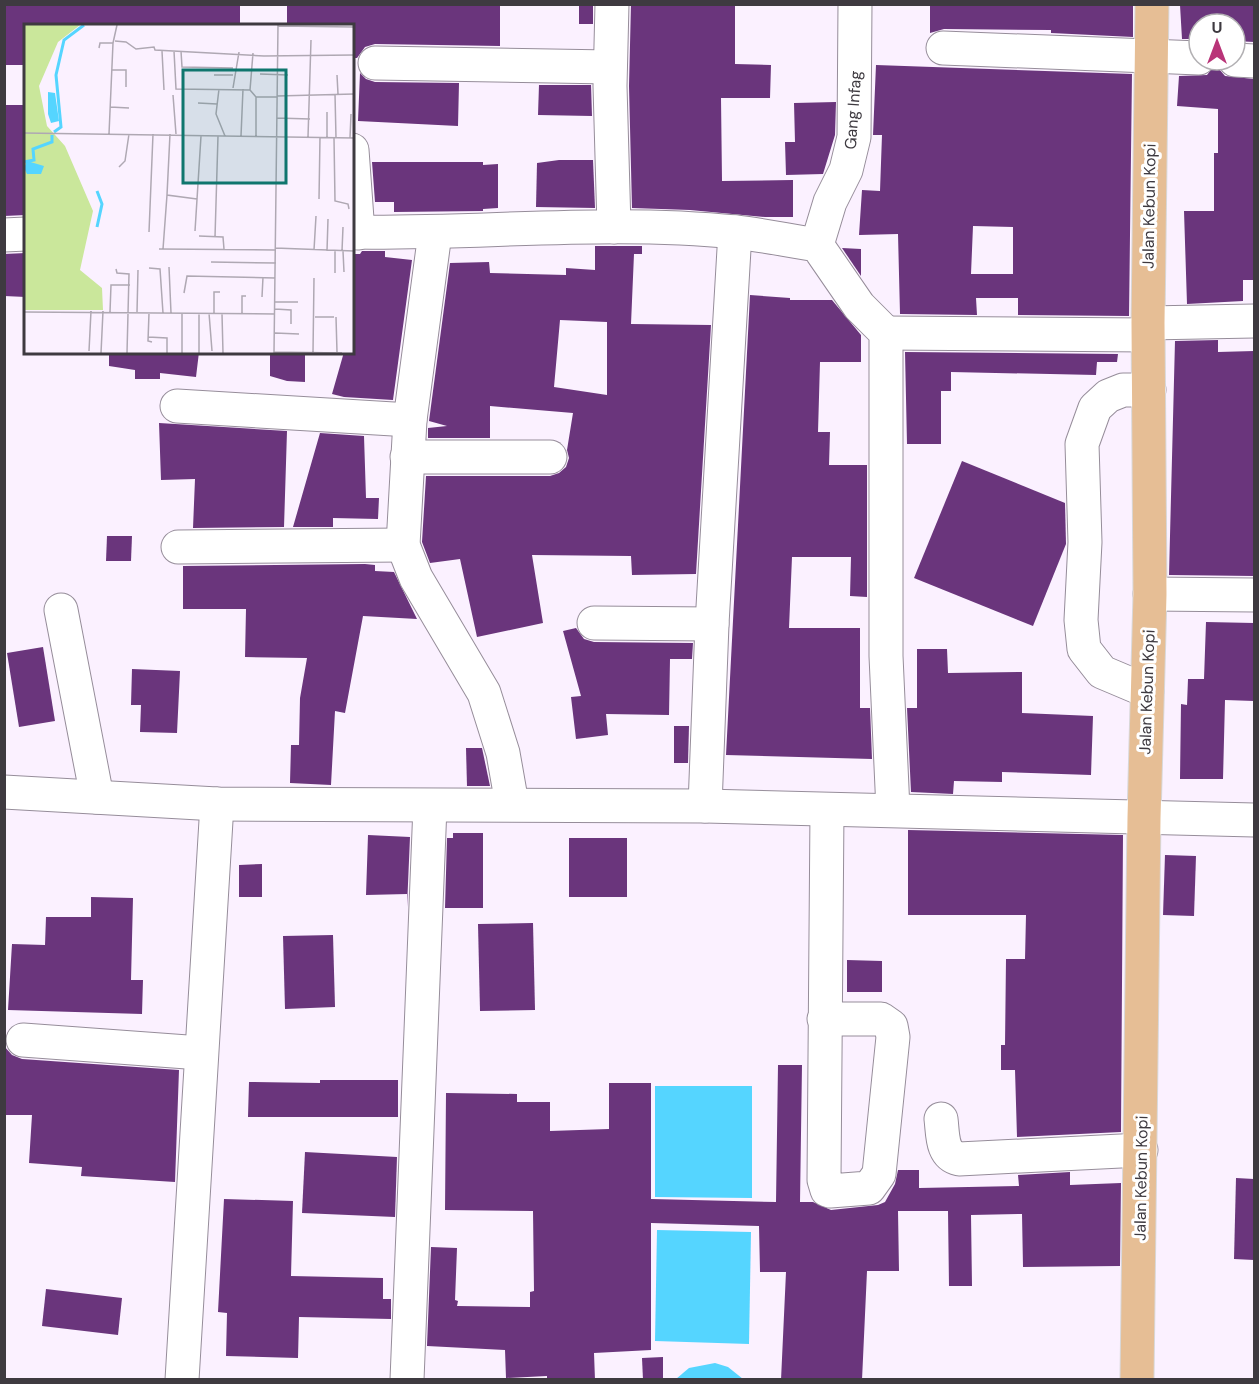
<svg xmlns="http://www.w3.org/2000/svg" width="1259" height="1384" font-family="'DM Sans',sans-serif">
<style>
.water{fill:#55d5ff}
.building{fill:#6a357c;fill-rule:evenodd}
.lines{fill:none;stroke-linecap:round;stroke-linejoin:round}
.minor-casing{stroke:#968d9a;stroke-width:35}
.major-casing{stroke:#d8d8d9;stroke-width:35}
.minor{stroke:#fff;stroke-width:33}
.major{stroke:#e6be95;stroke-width:33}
.labels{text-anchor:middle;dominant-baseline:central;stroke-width:6;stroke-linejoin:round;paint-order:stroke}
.street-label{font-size:16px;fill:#3e3a40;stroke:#fff}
.inset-river{fill:none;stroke:#55d5ff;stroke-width:3}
.inset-road{fill:none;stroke:#afa8b3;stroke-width:1.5}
.view{fill:#0f766e;fill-opacity:0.15;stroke:#0f766e;stroke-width:3}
.inset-edge{fill:none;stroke:#3e3a40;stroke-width:3}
</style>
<rect width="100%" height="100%" fill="#fbf1ff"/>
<g class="water">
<path d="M655,1086H752V1198L655,1197Z"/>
<path d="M657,1230L751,1232L749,1344L655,1341Z"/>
<path d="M715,1363L728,1367L743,1379H676L689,1368Z"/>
</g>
<g class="building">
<path d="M4,4H240V26H26V65H4Z"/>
<path d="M287,4H500V46L375,44L365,47L357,58H352V26H287Z"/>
<rect x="579" y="4" width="14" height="20"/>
<path d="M631,4H735V64L771,65L770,98H721L722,181L793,180V217H765L690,210L632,208L629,86Z"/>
<path d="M930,4H1133V37L1051,33V30L944,29L930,33Z"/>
<path d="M1180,5H1254V42L1235,41V24H1199V39H1182Z"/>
<path d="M1217,62L1219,69L1225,76L1254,79V280H1243V301L1187,304L1184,211H1214V153H1218V109L1177,106L1179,76L1207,75Z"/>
<path d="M876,65L1132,74L1129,316L1018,315V298H976L977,315L900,314L898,234L859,235L862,190L880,191L882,135H873ZM973,226L1013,227V274H971Z"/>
<path d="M360,73L366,79L375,82L459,83L458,126L358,121Z"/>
<path d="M539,85H591L592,116L538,115Z"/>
<path d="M836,102L835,135L823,174L786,175L785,142H795L794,103Z"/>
<path d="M4,105H25L26,215L4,216Z"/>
<path d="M559,160H593L595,208L536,207L537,163Z"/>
<path d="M372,162H483V165L498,164V208L483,209V211L394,212V202H375Z"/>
<path d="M595,246H642V254H634L631,324L711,325L696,574L632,575L631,556L532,555L543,623L477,637L460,559L430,563L422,542L426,476H550L559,473L566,467L569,458L567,450L573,413L490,406V438H428V428L447,426L429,421L450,263L489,262L490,273L566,275V268L595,270ZM560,320L607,322V395L554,387Z"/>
<path d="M842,248L861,249V276Z"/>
<path d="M362,251H385V257L412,260L393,400L344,397L332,394L344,352H352V254H360Z"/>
<path d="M26,253V297L4,296V254Z"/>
<path d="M750,295L790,298V300H832L861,335V362H820L818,432H830L829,465H867V597L850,596L851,557H792L789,628H860V708H870L872,759L726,755Z"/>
<path d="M1218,340V352L1254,351V576L1169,575L1175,341Z"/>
<path d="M109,352H199L196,377L160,373V379H135V370L109,366Z"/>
<path d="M270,352H305V382L287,381L270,376Z"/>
<path d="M905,352L1118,354L1117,362H1097L1096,375L951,372V391H941V444H907Z"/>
<path d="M159,423L287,431L284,527L193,528L195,479L161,480Z"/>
<path d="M320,433L364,436L366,498H379L378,519L333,518V527H293Z"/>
<path d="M962,461L1065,503L1066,544L1033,626L914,578Z"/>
<path d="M107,536H132L131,561H106Z"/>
<path d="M365,564L375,565V571L394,572L417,619L363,616L345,713L335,711L331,785L290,783L291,745H299L300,698L307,658L245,657L246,609H183V566Z"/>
<path d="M1206,622L1254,623V701L1225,700L1223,779H1180L1181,704L1187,705L1188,679H1204Z"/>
<path d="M576,628L584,639L594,642L693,643L692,659H670L669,715L606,714L608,735L576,739L571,697L581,696L563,631Z"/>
<path d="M43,647L55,721L19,727L7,653Z"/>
<path d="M917,649H947L948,673L1022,672V713L1093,716L1091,775L1002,772V782L954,781L953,794L911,792L907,708H917Z"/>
<path d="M132,669L180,671L177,733L140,732L141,705H131Z"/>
<path d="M674,726H689L688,763H674Z"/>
<path d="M466,748H482L490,786H467Z"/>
<path d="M908,830L1123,835L1121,1132L1017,1137L1015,1070H1001V1045H1005L1006,959H1025L1026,915H908Z"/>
<path d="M453,833H483V908H445L447,838H453Z"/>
<path d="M368,835L410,837L407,907V894L366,895Z"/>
<rect x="569" y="838" width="58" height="59"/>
<path d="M1165,855L1196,856L1194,916L1163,915Z"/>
<path d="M262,864V897H239V865Z"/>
<path d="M91,897L133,898L131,980H143L142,1014L8,1010L12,944L45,945L46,917H91Z"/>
<path d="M533,923L535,1010L480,1011L478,924Z"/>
<path d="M333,935L335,1007L285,1009L283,936Z"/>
<path d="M847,960L882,961V992H847Z"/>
<path d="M4,1046L12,1055L22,1059L179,1070L175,1182L81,1176L82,1167L29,1163L32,1115H4Z"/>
<path d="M778,1065H802L800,1202H813L831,1210L878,1205L885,1202L895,1184L898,1170H919V1188L1019,1186L1018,1175L1070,1172V1185L1121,1183L1120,1266L1023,1267L1022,1214L971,1215L972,1286H949L948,1211H898L899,1271H867L862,1380H781L786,1272H760L759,1226L651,1223V1350L594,1353L595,1380H547V1376L506,1378L505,1350L427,1346L431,1247L457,1248L455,1300L458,1301L457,1306L530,1307V1292L534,1291L533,1211L445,1210L446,1093L517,1094V1102H550V1131L609,1129V1083H651V1199L776,1202Z"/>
<path d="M320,1080H398V1117H248L249,1082L320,1083Z"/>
<path d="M305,1152L397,1157L395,1217L302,1213Z"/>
<path d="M1236,1178L1254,1179V1260L1234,1259Z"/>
<path d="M224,1199L293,1201L291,1276L383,1278V1299H391V1319L299,1317L298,1358L226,1356L227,1313L218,1312Z"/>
<path d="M46,1289L122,1298L118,1335L42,1326Z"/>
<path d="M663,1357V1380H643L642,1358Z"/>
</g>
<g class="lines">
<g class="minor-casing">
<g id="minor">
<path d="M612,4L610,86L614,227"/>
<path d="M943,48L1199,58"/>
<path d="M1235,60L1254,61"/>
<path d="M375,63L610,67"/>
<path d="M352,150L358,233"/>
<path d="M352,232C480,234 609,219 736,232C763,235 790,241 817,245L859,306L886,333V656L893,810"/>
<path d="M435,233L410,420L403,545L416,578L484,693L503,753L512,804"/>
<path d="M4,235L26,234"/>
<path d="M817,245L830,202L846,170L854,137L855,4"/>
<path d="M1148,323L1254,321"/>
<path d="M886,333L1148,335"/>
<path d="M177,406L410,420"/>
<path d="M407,457H550"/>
<path d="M178,547L403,545"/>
<path d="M1150,594L1254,595"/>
<path d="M61,610L97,797"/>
<path d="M594,623L712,624"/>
<path d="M1147,691L1102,672L1084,649L1081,620L1085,542L1082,444L1095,408L1108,396L1123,390H1149"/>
<path d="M4,792L217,804L705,806L1254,820"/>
<path d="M705,806L712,624L735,232"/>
<path d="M824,1019H881L891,1026L893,1037L879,1174L869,1188L830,1191L827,1190L824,1180L827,810"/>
<path d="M23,1040L201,1053"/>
<path d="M941,1119C943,1134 941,1155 959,1159L1141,1150"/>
<path d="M182,1380L217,804"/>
<path d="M407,1380L430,806"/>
</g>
</g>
<g class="major-casing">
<path id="major" d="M1137,1380L1144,818L1150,594L1148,323L1152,4"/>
</g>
<use href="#minor" class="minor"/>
<use href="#major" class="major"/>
</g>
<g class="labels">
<g class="street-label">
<text transform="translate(853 110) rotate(-86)">Gang Infag</text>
<text transform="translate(1149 206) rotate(-89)">Jalan Kebun Kopi</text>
<text transform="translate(1147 692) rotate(-88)">Jalan Kebun Kopi</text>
<text transform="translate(1141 1178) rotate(-89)">Jalan Kebun Kopi</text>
</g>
</g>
<g transform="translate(24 24)">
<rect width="330" height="330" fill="#fbf1ff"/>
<path d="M0,1H56L34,18L15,62L23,102L41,122L69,187L56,246L78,264L79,286H0Z" fill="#cae79b"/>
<path d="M24,68L31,69L35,97L27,99L24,90ZM3,137L20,142L17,150H3L0,144Z" fill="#55d5ff"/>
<path class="inset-river" d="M30,108L37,103L32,51L40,16L60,1M0,138L10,136L9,125L28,118V111M73,167L78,180L73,203"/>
<path class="inset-road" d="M254,2L330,3M91,17L102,18L112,25L130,23L131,26L240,32L330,31M89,19L93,1M75,24L76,19H89L85,110M138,27L140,66M150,27L152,65L226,66L232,73V112M157,27L158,43L209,44M88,46H102V63M236,50L264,51M190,51H209M313,51L314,70M209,64L215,28M195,65L192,90L201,112M226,66L229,29M311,70L312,114M149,71L152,110M253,72L330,70M232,73H253M174,79L193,80M86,83L105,84M303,88V113M253,94L286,95M0,109L330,114M146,110L143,171L173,175M217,112L219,65M284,113L287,16M310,114L311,177L324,180L325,185M326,114L327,90M95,143L101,137L105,110M295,175L296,113M171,207L177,112M125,208L129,110M175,212L199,213L200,225M191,213L194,112M251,224L330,227M135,225L251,226M139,225L143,171M290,226L292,192M303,227L304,195M311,227V249M318,227L319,203M319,227L320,248M187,238L252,239M145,243L147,289M125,244L136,245L139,289M92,245L93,249L105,250L103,329M160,269L163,252L251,254M238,273L239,253M251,278H274M251,285L267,286V300M0,288L251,290M86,288L87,261H106M113,288L114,246M125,289L124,317L128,318M158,289V329M175,289V329M185,289L188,327M190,289V268H196M198,290L199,329M218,290V272H222M291,293H310M312,293L313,328M251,309L275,310M124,313L143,314V329M65,327L67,287M250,328L318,329M289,328L290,254M77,329L79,287M250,329L254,1"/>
<path class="view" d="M159,46H262V159H159Z"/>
<rect width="330" height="330" class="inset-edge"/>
</g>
<rect width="1259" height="1384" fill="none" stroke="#3e3a40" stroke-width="12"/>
<g transform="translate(1217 42)"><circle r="28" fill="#ffffff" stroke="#b2b0b3" stroke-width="1.5"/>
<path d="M0-4.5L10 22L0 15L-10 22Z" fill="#b93478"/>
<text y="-9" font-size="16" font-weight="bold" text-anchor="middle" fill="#3e3a40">U</text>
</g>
</svg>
